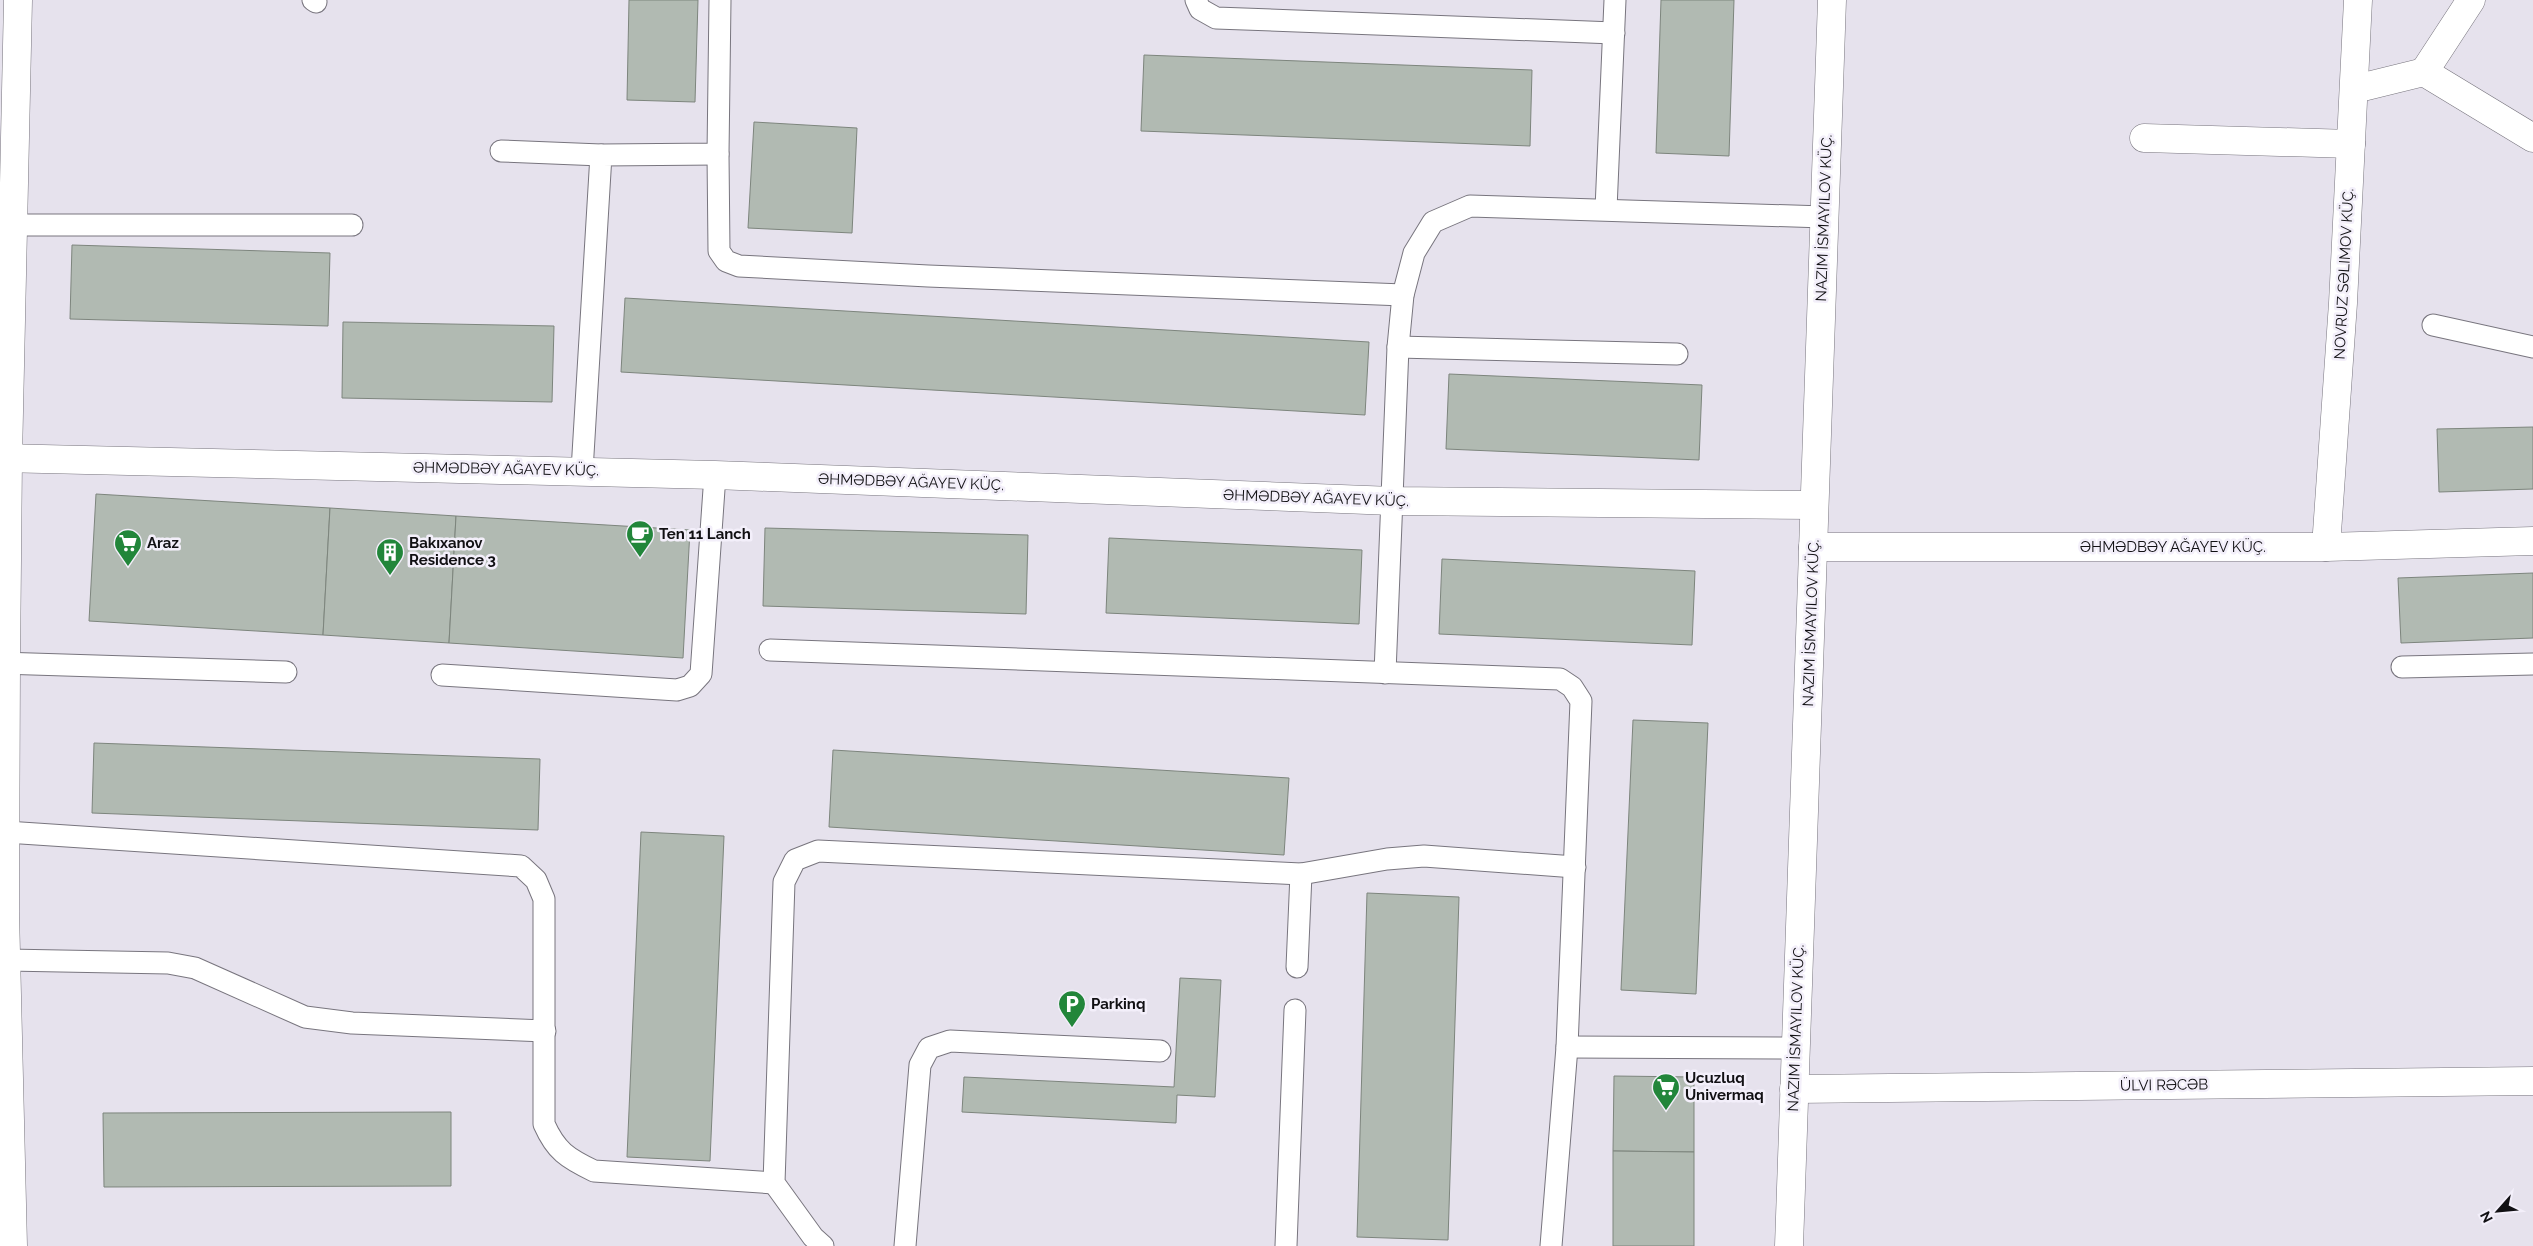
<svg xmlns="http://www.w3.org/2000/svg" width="2533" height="1246" font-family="Raleway,sans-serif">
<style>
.building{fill:#b1bab2;stroke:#7d857d}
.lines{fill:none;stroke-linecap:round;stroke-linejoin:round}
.lane-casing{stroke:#78757e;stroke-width:23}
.street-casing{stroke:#78757e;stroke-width:29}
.secondary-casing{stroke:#78757e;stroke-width:29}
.lane{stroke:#fff;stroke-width:21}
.street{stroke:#fff;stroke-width:28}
.secondary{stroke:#fff;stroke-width:28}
.labels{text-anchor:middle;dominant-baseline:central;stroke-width:5;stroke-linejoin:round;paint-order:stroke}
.street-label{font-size:15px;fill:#111013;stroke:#f3effa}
.poi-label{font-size:15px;font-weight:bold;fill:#111013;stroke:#f3effa;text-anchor:start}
</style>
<rect width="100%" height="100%" fill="#e6e2ed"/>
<g class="building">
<path d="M629,0H698L695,102L627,100Z"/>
<path d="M1661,0H1734L1729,156L1656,153Z"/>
<path d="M1144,55L1532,70L1530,146L1141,131Z"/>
<path d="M754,122L857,128L852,233L748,228Z"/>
<path d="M72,245L330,253L328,326L70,319Z"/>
<path d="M625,298L1369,342L1365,415L621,372Z"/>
<path d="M343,322L554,326L552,402L342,398Z"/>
<path d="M1449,374L1702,385L1699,460L1446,449Z"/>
<path d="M2533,427V489L2439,492L2437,429Z"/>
<path d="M96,494L330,508L323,635L89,621Z"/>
<path d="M330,508L456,516L449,643L323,635Z"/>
<path d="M456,516L690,530L683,658L449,643Z"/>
<path d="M765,528L1028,535L1026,614L763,606Z"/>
<path d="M1109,538L1362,550L1359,624L1106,613Z"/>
<path d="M1442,559L1695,571L1692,645L1439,634Z"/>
<path d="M2533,573V638L2401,643L2398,578Z"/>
<path d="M1633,720L1708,723L1696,994L1621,990Z"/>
<path d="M94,743L540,759L538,830L92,813Z"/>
<path d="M833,750L1289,778L1284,855L829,827Z"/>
<path d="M641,832L724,836L710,1161L627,1157Z"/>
<path d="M1367,893L1459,897L1448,1240L1357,1237Z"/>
<path d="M1180,978L1221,980L1215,1097L1177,1095L1176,1123L962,1112L964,1077L1174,1087Z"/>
<path d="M1614,1076L1694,1077V1152L1613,1151Z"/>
<path d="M451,1112V1186L104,1187L103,1113Z"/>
<path d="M1613,1151L1694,1152V1246H1613Z"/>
</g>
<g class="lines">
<g class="lane-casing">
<g id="lane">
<path d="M313,0L316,2"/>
<path d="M1196,0L1200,9L1216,18L1614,33"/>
<path d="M501,151L601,155"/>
<path d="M718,154L719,251L726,261L739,266L928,276L1403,295"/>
<path d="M1606,209L1615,0"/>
<path d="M13,225H352"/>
<path d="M2433,325L2533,347"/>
<path d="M1398,347L1677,354"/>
<path d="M582,471L601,155L718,154L720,0"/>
<path d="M770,650L1560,679L1572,687L1581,701L1567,1047L1551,1246"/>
<path d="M0,663L286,672"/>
<path d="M2402,667L2533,664"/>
<path d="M1385,673L1398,347L1403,295L1414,253L1433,222L1470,206L1824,217"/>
<path d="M442,675L677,690L690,686L701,674L715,475"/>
<path d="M6,832L521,866L536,880L544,899V1124C556,1151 567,1158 594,1171L774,1183"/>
<path d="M7,960L168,963L195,968L305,1017L352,1023L545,1031"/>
<path d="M1297,967L1301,874"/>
<path d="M1567,1047L1796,1048"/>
<path d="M823,1246L813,1237L774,1183L784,882L795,860L818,851L1301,874L1387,859L1424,856L1575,867"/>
<path d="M905,1246L920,1065L929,1048L950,1041L1160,1051"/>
<path d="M1286,1246L1295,1010"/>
</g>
</g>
<g class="street-casing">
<g id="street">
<path d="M2424,72L2471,0"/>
<path d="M2355,89L2424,72L2533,138"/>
<path d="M2144,138L2351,144"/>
<path d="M0,458L715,475L1393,501L1814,505"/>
<path d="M1813,547H2326L2533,541"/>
<path d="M2326,547L2343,303L2358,0"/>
<path d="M1794,1089L2533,1081"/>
<path d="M13,1246L5,912L6,663L8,458L18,0"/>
</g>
</g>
<g class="secondary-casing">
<path id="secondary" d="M1789,1246L1832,0"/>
</g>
<use href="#lane" class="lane"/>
<use href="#street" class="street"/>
<use href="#secondary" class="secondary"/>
</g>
<defs>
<g id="cafe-pin" transform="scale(1.4375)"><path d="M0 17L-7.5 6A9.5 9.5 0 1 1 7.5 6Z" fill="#22863a" stroke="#f3effa"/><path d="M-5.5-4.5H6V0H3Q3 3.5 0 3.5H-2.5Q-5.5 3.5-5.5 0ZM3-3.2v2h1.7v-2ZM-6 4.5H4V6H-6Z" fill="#fff"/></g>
<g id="supermarket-pin" transform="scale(1.4375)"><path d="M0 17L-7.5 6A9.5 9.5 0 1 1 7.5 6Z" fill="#22863a" stroke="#f3effa"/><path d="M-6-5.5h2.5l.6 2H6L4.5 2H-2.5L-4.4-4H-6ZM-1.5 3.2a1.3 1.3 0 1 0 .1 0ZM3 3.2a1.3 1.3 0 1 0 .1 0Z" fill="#fff"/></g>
<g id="building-pin" transform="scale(1.4375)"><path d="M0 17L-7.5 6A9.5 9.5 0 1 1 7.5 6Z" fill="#22863a" stroke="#f3effa"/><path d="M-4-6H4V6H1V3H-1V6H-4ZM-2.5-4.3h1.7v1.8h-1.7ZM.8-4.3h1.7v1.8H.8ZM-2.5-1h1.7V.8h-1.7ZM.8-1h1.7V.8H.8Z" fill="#fff"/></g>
<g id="parking-pin" transform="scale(1.4375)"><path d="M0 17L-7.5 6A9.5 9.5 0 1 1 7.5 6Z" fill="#22863a" stroke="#f3effa"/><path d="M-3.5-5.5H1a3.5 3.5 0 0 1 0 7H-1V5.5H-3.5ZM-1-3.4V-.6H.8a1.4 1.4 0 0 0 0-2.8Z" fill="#fff"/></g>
</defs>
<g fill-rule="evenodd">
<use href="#cafe-pin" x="640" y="534"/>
<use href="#supermarket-pin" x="128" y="543"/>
<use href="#building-pin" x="390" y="552"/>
<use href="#parking-pin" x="1072" y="1004"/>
<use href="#supermarket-pin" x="1666" y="1087"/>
</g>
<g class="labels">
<g class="street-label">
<text transform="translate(1824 218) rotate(-88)">NAZIM İSMAYILOV KÜÇ.</text>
<text transform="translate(2344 274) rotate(-87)">NOVRUZ SƏLIMOV KÜÇ.</text>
<text transform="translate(506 469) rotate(1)">ƏHMƏDBƏY AĞAYEV KÜÇ.</text>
<text transform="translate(911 482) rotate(2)">ƏHMƏDBƏY AĞAYEV KÜÇ.</text>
<text transform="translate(1316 498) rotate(2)">ƏHMƏDBƏY AĞAYEV KÜÇ.</text>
<text x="2173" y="547">ƏHMƏDBƏY AĞAYEV KÜÇ.</text>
<text transform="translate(1811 623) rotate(-88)">NAZIM İSMAYILOV KÜÇ.</text>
<text transform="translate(1796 1028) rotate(-88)">NAZIM İSMAYILOV KÜÇ.</text>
<text transform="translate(2164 1085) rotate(-1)">ÜLVI RƏCƏB</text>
</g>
<g class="poi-label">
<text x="659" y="534">Ten 11 Lanch</text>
<text x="147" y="543">Araz</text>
<text x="409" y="543">Bakıxanov<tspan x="409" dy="17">Residence 3</tspan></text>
<text x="1091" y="1004">Parkinq</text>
<text x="1685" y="1078">Ucuzluq<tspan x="1685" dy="17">Univermaq</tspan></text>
</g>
</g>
<g transform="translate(2498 1211) rotate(243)" stroke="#f3effa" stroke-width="4" paint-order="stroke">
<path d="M0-4L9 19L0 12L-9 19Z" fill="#111013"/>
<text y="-8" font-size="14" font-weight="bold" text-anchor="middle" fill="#111013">N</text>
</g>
</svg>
